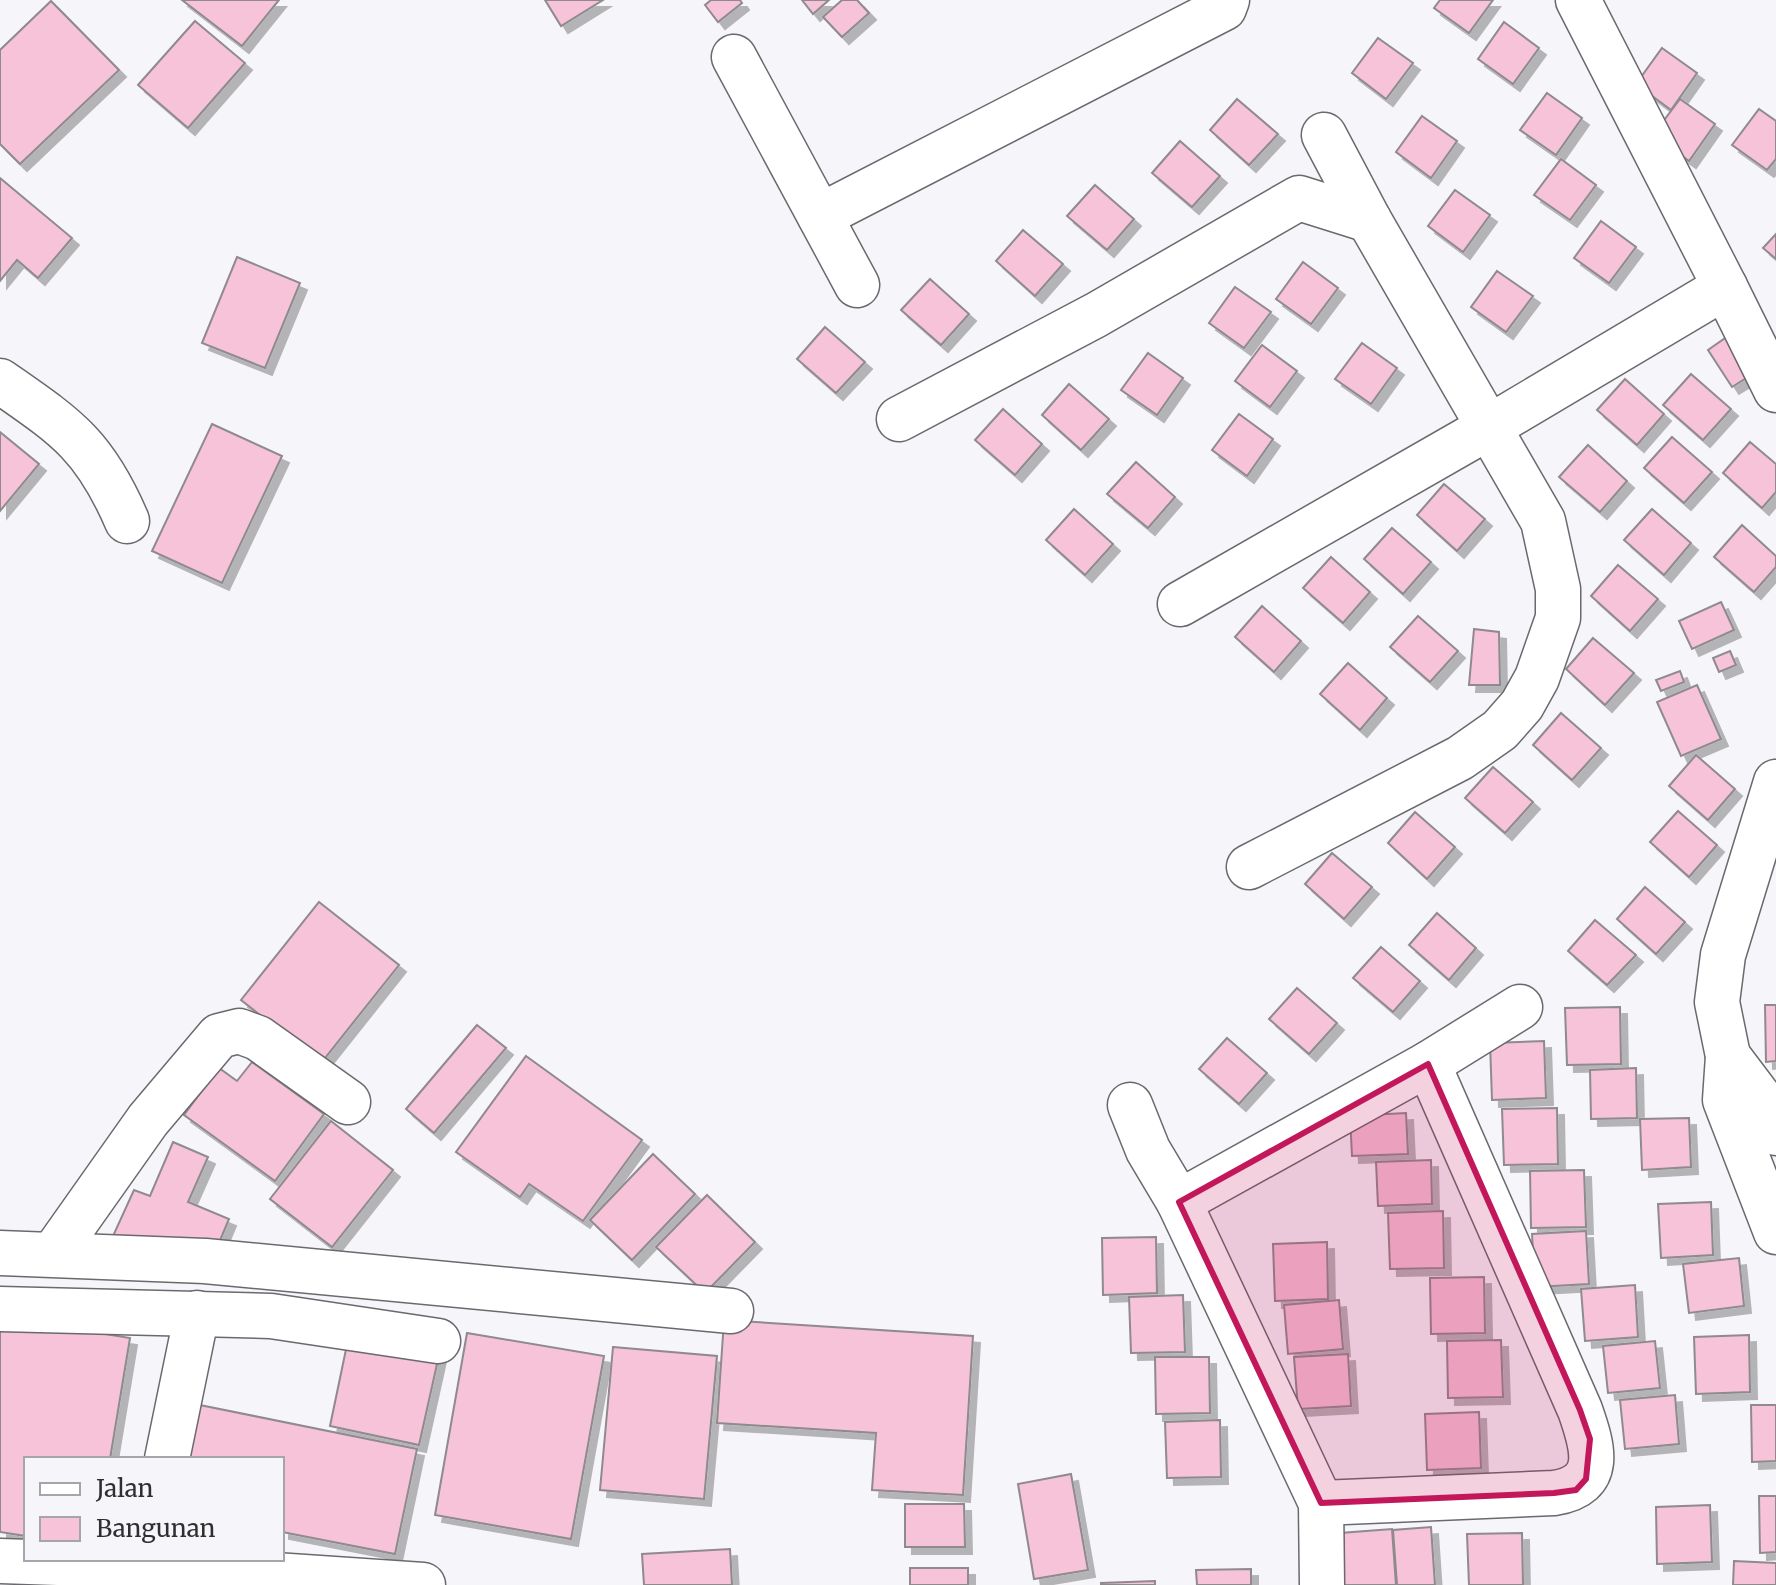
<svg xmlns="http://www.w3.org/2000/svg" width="1776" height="1585" font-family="Merriweather,serif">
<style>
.building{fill:#f6c3d8;stroke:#8f8a8c;stroke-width:2;filter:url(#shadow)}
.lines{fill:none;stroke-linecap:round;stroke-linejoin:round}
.minor-casing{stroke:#6a696d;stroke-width:47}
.minor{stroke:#fff;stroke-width:44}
.marked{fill:#c2185b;fill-opacity:0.2;stroke:#c2185b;stroke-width:6;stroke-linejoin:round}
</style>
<defs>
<filter id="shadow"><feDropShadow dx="7" dy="7" stdDeviation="0" flood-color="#0004"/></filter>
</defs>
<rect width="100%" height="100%" fill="#f6f5fa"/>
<g class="building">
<path d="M182,0H279L242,46Z"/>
<path d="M545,0H603L561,26Z"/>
<path d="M711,0H740L742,3L718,22L705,5Z"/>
<path d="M802,0H829L813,14Z"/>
<path d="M842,0H857L869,13L842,37L823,17Z"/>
<path d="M1440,0H1493L1469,33L1434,8Z"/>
<path d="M51,1L119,70L20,164L0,144V50Z"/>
<path d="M195,21L245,63L188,128L138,85Z"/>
<path d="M1504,22L1539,48L1513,84L1478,59Z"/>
<path d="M1378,38L1413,63L1386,99L1352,73Z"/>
<path d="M1662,48L1697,73L1671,110L1636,84Z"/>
<path d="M1547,93L1582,118L1556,155L1520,130Z"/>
<path d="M1237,99L1278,134L1249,165L1210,130Z"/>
<path d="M1680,99L1715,124L1689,161L1653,135Z"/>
<path d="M1759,109L1776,121V159L1767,170L1732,145Z"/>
<path d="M1422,116L1457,141L1431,178L1396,152Z"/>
<path d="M1180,141L1220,176L1192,207L1152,173Z"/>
<path d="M1561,159L1596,185L1570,220L1534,195Z"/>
<path d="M0,178L72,238L38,278L17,260L0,281Z"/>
<path d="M1095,185L1134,219L1107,250L1067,216Z"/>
<path d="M1455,190L1490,215L1463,252L1428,226Z"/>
<path d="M1601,221L1636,247L1609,283L1574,258Z"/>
<path d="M1023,230L1063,264L1035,296L996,261Z"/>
<path d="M1776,234V259L1763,248Z"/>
<path d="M237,257L300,283L265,368L202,343Z"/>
<path d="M1303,262L1338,288L1311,324L1276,299Z"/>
<path d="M1497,271L1533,296L1506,332L1471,307Z"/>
<path d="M930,279L969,314L941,345L901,310Z"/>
<path d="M1235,287L1271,312L1244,348L1209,323Z"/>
<path d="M825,327L865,362L836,393L797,359Z"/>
<path d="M1731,334L1756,372L1732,387L1708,350Z"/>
<path d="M1362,343L1397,368L1371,404L1335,379Z"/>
<path d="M1262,345L1297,371L1270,407L1235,381Z"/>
<path d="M1148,353L1183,378L1157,415L1121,390Z"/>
<path d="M1691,374L1731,409L1703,440L1663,405Z"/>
<path d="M1625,379L1664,414L1637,445L1597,410Z"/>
<path d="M1069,384L1109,419L1081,450L1042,415Z"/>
<path d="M1003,409L1042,444L1015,475L975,440Z"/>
<path d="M1239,414L1273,439L1247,476L1212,450Z"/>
<path d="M212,424L282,456L222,583L152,551Z"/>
<path d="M0,432L39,464L0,511Z"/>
<path d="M1672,437L1712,472L1684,503L1644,468Z"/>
<path d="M1750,442L1776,464V492L1762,508L1723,473Z"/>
<path d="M1588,445L1627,481L1600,512L1559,477Z"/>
<path d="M1136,462L1175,497L1148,528L1107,494Z"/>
<path d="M1444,484L1485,519L1457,551L1417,515Z"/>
<path d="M1074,509L1113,544L1085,575L1046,540Z"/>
<path d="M1652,509L1691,543L1664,575L1624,540Z"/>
<path d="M1742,525L1776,556V567L1754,592L1714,557Z"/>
<path d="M1392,528L1431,562L1403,594L1364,559Z"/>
<path d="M1331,557L1370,592L1343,623L1303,588Z"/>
<path d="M1618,565L1658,599L1630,631L1591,596Z"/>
<path d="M1721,602L1734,630L1692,649L1679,621Z"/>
<path d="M1262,606L1301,641L1274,672L1235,637Z"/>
<path d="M1418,616L1458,651L1430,682L1390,647Z"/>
<path d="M1474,629L1499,632L1500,685H1469Z"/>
<path d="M1593,638L1634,673L1605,705L1566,669Z"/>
<path d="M1730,651L1736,665L1719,672L1713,658Z"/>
<path d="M1348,663L1387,698L1360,730L1320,694Z"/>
<path d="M1680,671L1684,682L1661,691L1656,680Z"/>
<path d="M1697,685L1721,739L1681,756L1657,702Z"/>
<path d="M1561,713L1601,748L1572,780L1533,745Z"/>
<path d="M1696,755L1735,789L1708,820L1669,786Z"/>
<path d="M1493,767L1533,802L1505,833L1465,798Z"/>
<path d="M1678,811L1717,845L1689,877L1650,842Z"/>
<path d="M1415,812L1455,847L1427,879L1388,843Z"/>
<path d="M1332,853L1372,887L1344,919L1305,884Z"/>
<path d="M1645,887L1685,922L1656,954L1617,919Z"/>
<path d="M319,902L399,965L321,1063L241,1000Z"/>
<path d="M1437,913L1476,948L1449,980L1409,945Z"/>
<path d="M1595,920L1636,955L1607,985L1568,951Z"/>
<path d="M1381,947L1420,981L1393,1012L1353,978Z"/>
<path d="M1297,988L1337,1023L1309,1054L1269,1019Z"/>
<path d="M1765,1005H1776V1061L1766,1062Z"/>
<path d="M1620,1007L1621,1064L1567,1065L1565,1008Z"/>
<path d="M477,1025L506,1048L434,1133L406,1109Z"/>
<path d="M1227,1038L1267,1073L1239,1104L1199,1069Z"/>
<path d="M1544,1041L1546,1098L1492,1100L1490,1043Z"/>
<path d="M526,1056L642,1140L583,1221L529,1184L520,1197L456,1152Z"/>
<path d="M252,1062L324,1114L275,1181L184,1115L219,1068L237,1081Z"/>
<path d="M1636,1068L1637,1118L1591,1119L1590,1070Z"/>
<path d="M1557,1108L1558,1164L1504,1165L1502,1109Z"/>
<path d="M1406,1113L1408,1154L1352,1156L1350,1116Z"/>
<path d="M1689,1118L1691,1167L1642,1170L1640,1119Z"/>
<path d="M331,1121L393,1170L332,1247L270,1199Z"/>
<path d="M173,1142L208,1157L188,1202L229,1219L213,1257L113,1236L134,1190L150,1196Z"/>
<path d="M653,1154L695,1194L632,1260L590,1220Z"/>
<path d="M1431,1160L1432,1204L1378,1206L1376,1162Z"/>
<path d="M1584,1170L1586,1227L1531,1228L1530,1171Z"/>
<path d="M707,1195L755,1242L705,1293L656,1247Z"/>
<path d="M1711,1202L1713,1255L1661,1258L1658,1204Z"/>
<path d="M1443,1211L1444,1268L1390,1269L1388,1213Z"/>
<path d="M1586,1231L1589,1284L1535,1287L1532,1234Z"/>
<path d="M1156,1237L1157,1293L1103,1295L1102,1238Z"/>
<path d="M1327,1242L1328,1299L1275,1301L1273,1244Z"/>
<path d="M1739,1258L1744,1306L1689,1313L1683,1264Z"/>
<path d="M1484,1277L1485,1333L1431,1334L1430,1278Z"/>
<path d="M1635,1285L1638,1337L1585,1341L1581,1289Z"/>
<path d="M1183,1295L1185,1352L1131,1353L1129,1297Z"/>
<path d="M1339,1300L1343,1349L1288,1354L1284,1305Z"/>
<path d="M0,1317L130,1338L110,1459H26V1536L0,1532Z"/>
<path d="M724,1320L973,1336L963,1495L872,1490L876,1433L717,1423Z"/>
<path d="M467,1333L604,1356L571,1539L435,1515Z"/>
<path d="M349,1335L439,1355L419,1445L330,1426Z"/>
<path d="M1749,1335L1750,1392L1696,1394L1694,1337Z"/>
<path d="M1501,1340L1503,1397L1448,1398L1447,1341Z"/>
<path d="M1655,1341L1660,1388L1608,1393L1603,1346Z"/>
<path d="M613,1347L717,1356L704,1499L600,1490Z"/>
<path d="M1348,1354L1351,1406L1298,1409L1294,1357Z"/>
<path d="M1155,1357H1209L1210,1413L1156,1414Z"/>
<path d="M1675,1395L1679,1444L1625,1449L1620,1400Z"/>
<path d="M185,1402L417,1449L395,1554L282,1532V1459H173Z"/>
<path d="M1751,1405H1776V1461L1752,1462Z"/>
<path d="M1479,1412L1481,1468L1427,1470L1425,1414Z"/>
<path d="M1220,1420L1221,1477L1167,1478L1165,1422Z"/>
<path d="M1071,1474L1088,1570L1034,1579L1018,1484Z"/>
<path d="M1759,1496H1776V1552L1760,1553Z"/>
<path d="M905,1504H964L965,1547H905Z"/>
<path d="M1710,1505L1712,1562L1657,1564L1656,1507Z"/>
<path d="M1431,1527L1435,1585H1397L1393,1530Z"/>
<path d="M1392,1529L1396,1585H1343L1340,1533Z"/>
<path d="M1522,1533L1523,1585H1469L1467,1534Z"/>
<path d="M730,1549L732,1585H644L642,1554Z"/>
<path d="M1734,1561L1776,1563V1585H1733Z"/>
<rect x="910" y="1568" width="58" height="17"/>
<path d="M1251,1569V1585H1197L1196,1570Z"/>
<path d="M1155,1581V1585H1101V1583Z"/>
</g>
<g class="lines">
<g class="minor-casing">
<g id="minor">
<path d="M734,57L857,285"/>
<path d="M820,216L1224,8L1227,0"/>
<path d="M1725,287L1776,390"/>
<path d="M0,381C66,427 94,444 127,521"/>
<path d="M899,419L1096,315L1299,198L1369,220"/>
<path d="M1180,604L1491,426L1725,287L1578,0"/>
<path d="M1776,782L1723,955L1717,1002L1728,1056L1725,1100L1776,1232"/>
<path d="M1249,867L1460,758L1500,730L1522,705L1537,678L1558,618V589L1543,521L1369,220L1324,135"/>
<path d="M1728,1056L1765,1105L1776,1133"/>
<path d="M1130,1105L1148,1150L1179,1202L1321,1503L1322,1585"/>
<path d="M1179,1202L1428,1064L1520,1007"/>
<path d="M0,1253L205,1261L731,1311"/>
<path d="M54,1253L148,1120L219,1036L239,1031L258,1038L348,1102"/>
<path d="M0,1309L271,1316L438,1341"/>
<path d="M167,1459L197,1313"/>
<path d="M1321,1503L1554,1493C1605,1485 1593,1447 1580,1410L1428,1064"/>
<path d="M0,1561L144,1566L145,1559"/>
<path d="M144,1566L423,1585"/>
</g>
</g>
<use href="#minor" class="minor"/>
</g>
<path class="marked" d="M1428,1064L1580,1410L1590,1439L1586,1479L1576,1490L1554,1493L1321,1503L1179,1202Z"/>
<rect x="24" y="1457" width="260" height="104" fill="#f6f5fa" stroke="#a6a6a9" stroke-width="2"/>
<rect x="40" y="1483" width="40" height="12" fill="#ffffff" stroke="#a6a6a9" stroke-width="2"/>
<text x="96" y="1497" font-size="24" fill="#2f2f30">Jalan</text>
<rect x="40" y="1517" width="40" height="24" fill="#f6c3d8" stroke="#a6a6a9" stroke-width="2"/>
<text x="96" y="1537" font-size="24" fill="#2f2f30">Bangunan</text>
</svg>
